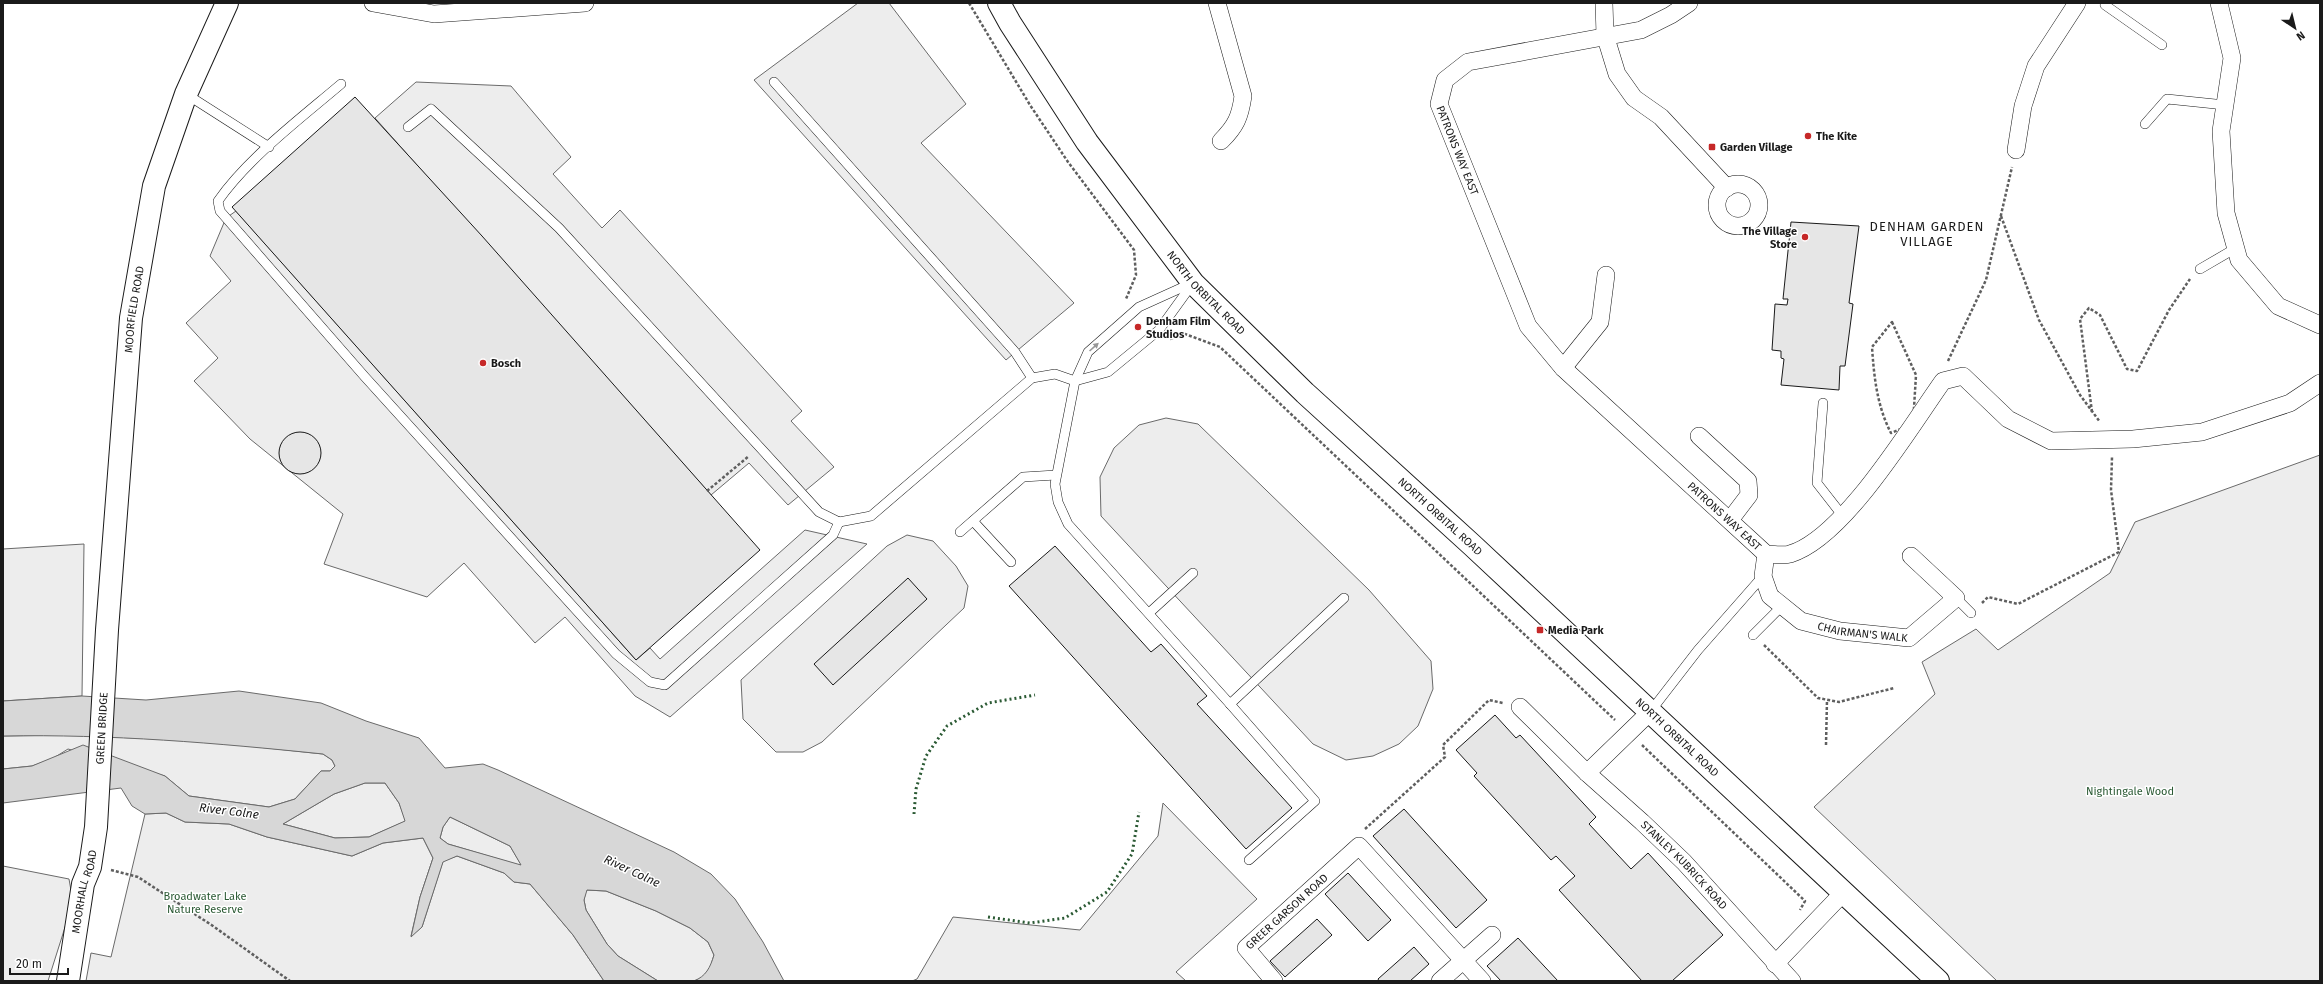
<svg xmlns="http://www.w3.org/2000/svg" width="2323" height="984" font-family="'Fira Sans',sans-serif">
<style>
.built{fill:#ededed;stroke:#6a6a6a}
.water{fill:#d7d7d7;stroke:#6a6a6a;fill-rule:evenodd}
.building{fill:#e6e6e6;stroke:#1a1a1a}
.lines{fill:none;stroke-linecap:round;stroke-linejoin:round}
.service-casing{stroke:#1a1a1a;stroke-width:10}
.minor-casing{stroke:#1a1a1a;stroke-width:18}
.tertiary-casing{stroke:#1a1a1a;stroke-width:24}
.primary-casing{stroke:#1a1a1a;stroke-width:24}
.path{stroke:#5f5f5f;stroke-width:2.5;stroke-dasharray:3 2;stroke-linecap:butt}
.service{stroke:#fff;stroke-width:9}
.minor{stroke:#fff;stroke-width:17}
.tertiary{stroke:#fff;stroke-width:22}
.primary{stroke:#fff;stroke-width:22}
.hedge{stroke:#2b5a34;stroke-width:3;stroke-dasharray:2 3;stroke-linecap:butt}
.oneway{fill:#989898}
.poi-dot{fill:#c62828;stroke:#fff;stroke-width:1.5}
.labels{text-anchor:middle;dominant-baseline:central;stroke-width:3;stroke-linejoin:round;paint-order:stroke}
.poi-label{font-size:11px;font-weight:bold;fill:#1a1a1a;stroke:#fff;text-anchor:start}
.street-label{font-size:11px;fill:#1a1a1a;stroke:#fff}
.park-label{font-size:11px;fill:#2b5a34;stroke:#fff}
.water-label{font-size:12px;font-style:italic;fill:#1a1a1a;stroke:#fff}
.quarter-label{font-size:13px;letter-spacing:1px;fill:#1a1a1a;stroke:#fff}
</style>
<rect width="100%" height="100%" fill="#fff"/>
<g class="built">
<path d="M858,3H889L966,104L921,143L1074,303L1006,360L754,80Z"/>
<path d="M416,82L511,86L571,157L553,174L602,228L620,210L802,411L791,421L834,467L788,505L749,463L711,495L375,118Z"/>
<path d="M236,211L636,660L650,648L660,659L805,530L867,544L670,717L635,696L565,617L535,643L464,563L427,597L324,564L343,514L250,439L194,381L218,358L186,323L231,281L210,256L226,218Z"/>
<path d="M1166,418L1198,424L1369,590L1431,661L1433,689L1418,726L1399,744L1373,756L1346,760L1313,744L1101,516L1100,477L1114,448L1139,425Z"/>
<path d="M2320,455V981H1997L1814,807L1935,694L1922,662L1976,629L1998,650L2110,573L2135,522Z"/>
<path d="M907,535L933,541L956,566L968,586L964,608L822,742L803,752H776L743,719L741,680L887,546Z"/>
<path d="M84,544L82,696L3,701V549Z"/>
<path d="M66,735L202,741L323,754L332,760L335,766L330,771H321L295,799L269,807L189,796L165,776L68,749L52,759L32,766L3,769V736Z"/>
<path d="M365,783H385L399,803L406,821L369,837L335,838L283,824L334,794Z"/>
<path d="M1163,803L1257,899L1176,972L1186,981H912L917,979L953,917L1080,930L1158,836Z"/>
<path d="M166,813L185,822L229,824L267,837L352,856L383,843L423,838L433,858L420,897L411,936L422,927L443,861L457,856L504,873L514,882L530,884L573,935L604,981H86L91,953L111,957L145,814Z"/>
<path d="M450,817L510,846L522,866L448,844L440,838L443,827Z"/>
<path d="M3,866L69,879L73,902L48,981H3Z"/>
<path d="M586,890L606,891L656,911L690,928L708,942L714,955L710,968L703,977L694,981H658L618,956L607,944L586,910L584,900Z"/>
</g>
<path class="water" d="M239,691L321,703L366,721L419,738L445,768L483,764L498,770L674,852L711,874L735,899L763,942L784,981H694C706,976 710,968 714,955L708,942L690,928L656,911L606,891L587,890L584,900L586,910L607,944L618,956L658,981H604L573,935L530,884L514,882L504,873L457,856L443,862L422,927L411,937L420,897L433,858L423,838L383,843L352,856L267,837L229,824L185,822L166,813L145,814L132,806L121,788L3,803V769L32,766L83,745L165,776L189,796L269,807L295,799L321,771H330L335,766L332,760L323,754C216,743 111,734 3,736V701L82,696L146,700ZM365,783H385L399,803L405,821L369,837L335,838L283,824L334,794ZM450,817L510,846L521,865L448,844L440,838L443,827Z"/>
<g class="building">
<path d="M355,97L482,236L760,550L636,660L232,207Z"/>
<path d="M1791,222L1859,226L1849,303L1853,304L1845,366H1840L1839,390L1781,385L1784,359L1781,358V351L1772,350L1775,304L1787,305L1788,299H1783Z"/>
<circle cx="300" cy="453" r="21"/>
<path d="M1055,546L1151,652L1161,644L1207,696L1197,704L1292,808L1246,849L1009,586Z"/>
<path d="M908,578L927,599L833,685L814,664Z"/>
<path d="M1495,715L1516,738L1520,735L1596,817L1589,824L1631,869L1648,853L1723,935L1672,981H1642L1559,890L1575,876L1556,856L1551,860L1474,776L1477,773L1456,750Z"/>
<path d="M1404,809L1487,900L1456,928L1373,836Z"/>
<path d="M1348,873L1391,920L1368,941L1325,894Z"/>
<path d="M1317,919L1332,935L1285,977L1270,961Z"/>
<path d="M1518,938L1558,981H1501L1487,966Z"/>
<path d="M1414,947L1429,964L1410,981H1379L1378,979Z"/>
</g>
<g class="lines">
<g class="service-casing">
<g id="service">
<path d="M2106,3L2105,5L2162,45"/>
<path d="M774,82L1015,352L1032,378"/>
<path d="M341,84C301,118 248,158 218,201L220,211L365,377L616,654L650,682L665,685L833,535L839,522"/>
<path d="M186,94L269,147"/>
<path d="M2145,124L2167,99L2225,105"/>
<path d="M408,127L431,109L559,228L819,512L839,522L871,516L1032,378L1055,374L1075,381L1108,372L1159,330L1193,283"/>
<path d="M2200,269L2236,248"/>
<path d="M1192,283L1139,307L1088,352L1075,381L1055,484L1058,502L1068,524L1230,704L1315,801L1249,860"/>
<path d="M1823,403L1817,483L1842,515"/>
<path d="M973,521L1011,562"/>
<path d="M960,532L1023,477L1056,475"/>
<path d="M1956,598L1971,613"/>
<path d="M1149,613L1193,573"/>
<path d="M1753,635L1782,606"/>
<path d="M1230,704L1344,598"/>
<path d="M1650,712L1698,650L1763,576"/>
</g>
</g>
<g class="minor-casing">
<g id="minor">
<path d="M373,3L434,14L585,3"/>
<path d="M1217,3L1243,96C1240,117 1236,126 1221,141"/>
<path d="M1604,3L1605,35L1617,74L1634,98L1661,117L1727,188"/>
<path id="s1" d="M1689,3L1671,15L1641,30L1468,62L1445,80L1439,104L1528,326L1563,368L1766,554C1774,554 1784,556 1790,554C1844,538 1910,427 1943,381L1963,376L2008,419L2051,441L2133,439L2202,432L2290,403L2320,383"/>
<path d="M2219,3L2232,58L2221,131L2226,213L2239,260L2278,306L2320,325"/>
<path d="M2016,150L2023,106L2036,66L2077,3"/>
<circle cx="1738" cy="205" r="21"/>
<path d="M1563,368L1600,322L1606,275"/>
<path d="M1699,436L1748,481L1749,495L1730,520"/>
<path id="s2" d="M1766,554L1763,576L1770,596L1801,621L1840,631L1909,638L1956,598L1911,556"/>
<path id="s3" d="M1520,707L1587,773L1642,822L1684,862L1792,981"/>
<path d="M1587,773L1650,712"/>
<path d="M1775,964L1843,893"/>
<path id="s4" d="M1274,981L1246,948L1359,846L1482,981"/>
<path d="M1440,981L1492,935"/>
</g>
</g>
<g class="tertiary-casing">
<g id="tertiary">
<path id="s5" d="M68,981L83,884L90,867L96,827L107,630L131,318L154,186L186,94L227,3"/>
</g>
</g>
<g class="primary-casing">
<g id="primary">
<path id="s6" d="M999,3L1010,23L1087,142L1193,283L1305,393L1472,545L1938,981"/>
</g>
</g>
<g class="path">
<path d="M969,3L1030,105L1068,162L1134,250L1136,275L1126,299"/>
<path d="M2001,216L2039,320L2080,395L2100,422"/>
<path d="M1892,322L1916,375L1913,424L1891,433C1877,406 1874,377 1872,347Z"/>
<path d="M1170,339L1185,334L1220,347L1615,720"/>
<path d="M1948,361L1986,280L2012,167"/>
<path d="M2092,412L2080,319L2089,308L2100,315L2127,369L2137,371L2169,310L2190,279"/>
<path d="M707,491L749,456"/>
<path d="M1982,603L1988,597L2018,604L2119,552L2111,490L2112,457"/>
<path d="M1764,645L1818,698L1839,702L1894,688"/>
<path d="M1642,745L1805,901L1800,910"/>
<path d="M1826,745L1827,700"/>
<path d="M1365,829L1445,757L1443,745L1489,700L1503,703"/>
<path d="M111,870L138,877L213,926L290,981"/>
</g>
<use href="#service" class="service"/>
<use href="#minor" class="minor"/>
<use href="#tertiary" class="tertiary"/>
<use href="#primary" class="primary"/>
<g class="hedge">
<path d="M914,814L916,789L926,756L947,726L988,703L1035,695"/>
<path d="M988,917L1030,923L1065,918L1107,892L1132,854L1139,812"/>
</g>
</g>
<defs><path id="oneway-solid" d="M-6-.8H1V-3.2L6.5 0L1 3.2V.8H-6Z"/></defs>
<use class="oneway" href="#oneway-solid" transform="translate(1094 347) rotate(-42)"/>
<g class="poi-dot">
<circle cx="1808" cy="136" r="4"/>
<rect x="1708" y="143" width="8" height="8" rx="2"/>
<circle cx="1805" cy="237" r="4"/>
<circle cx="1138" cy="327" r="4"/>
<circle cx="483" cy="363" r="4"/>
<rect x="1536" y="626" width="8" height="8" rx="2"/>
</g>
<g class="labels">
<g class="poi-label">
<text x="1816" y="136">The Kite</text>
<text x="1720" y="147">Garden Village</text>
<text x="1797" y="231" text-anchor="end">The Village<tspan x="1797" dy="13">Store</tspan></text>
<text x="1146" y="321">Denham Film<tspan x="1146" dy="13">Studios</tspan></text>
<text x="491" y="363">Bosch</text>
<text x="1548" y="630">Media Park</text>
</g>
<g class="street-label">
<text stroke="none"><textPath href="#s1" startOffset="335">PATRONS WAY EAST</textPath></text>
<text stroke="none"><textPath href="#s6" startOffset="357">NORTH ORBITAL ROAD</textPath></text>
<text stroke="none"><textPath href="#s5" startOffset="676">MOORFIELD ROAD</textPath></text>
<text stroke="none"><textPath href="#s1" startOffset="798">PATRONS WAY EAST</textPath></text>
<text stroke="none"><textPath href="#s6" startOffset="681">NORTH ORBITAL ROAD</textPath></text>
<text stroke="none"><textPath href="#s2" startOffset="146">CHAIRMAN'S WALK</textPath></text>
<text stroke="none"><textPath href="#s5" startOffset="256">GREEN BRIDGE</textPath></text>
<text stroke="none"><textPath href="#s6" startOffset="1005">NORTH ORBITAL ROAD</textPath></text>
<text stroke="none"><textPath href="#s3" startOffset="228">STANLEY KUBRICK ROAD</textPath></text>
<text stroke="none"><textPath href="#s5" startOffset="91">MOORHALL ROAD</textPath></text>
<text stroke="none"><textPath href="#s4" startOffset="98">GREER GARSON ROAD</textPath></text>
</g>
<g class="park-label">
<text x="2130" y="791">Nightingale Wood</text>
<text x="205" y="896">Broadwater Lake<tspan x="205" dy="13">Nature Reserve</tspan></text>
</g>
<g class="water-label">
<text transform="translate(229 811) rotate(7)">River Colne</text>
<text transform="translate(632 871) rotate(25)">River Colne</text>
</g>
<g class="quarter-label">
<text x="1927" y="226">DENHAM GARDEN<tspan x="1927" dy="15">VILLAGE</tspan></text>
</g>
</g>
<rect width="2323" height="984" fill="none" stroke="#1a1a1a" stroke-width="8"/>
<g transform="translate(2295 28) rotate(145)" stroke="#ffffff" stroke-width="3" paint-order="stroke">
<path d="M0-3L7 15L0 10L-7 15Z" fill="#1a1a1a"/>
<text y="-6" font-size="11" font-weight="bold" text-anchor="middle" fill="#1a1a1a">N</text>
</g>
<path d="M10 968v6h58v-6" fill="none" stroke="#1a1a1a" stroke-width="2"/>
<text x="16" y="968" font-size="12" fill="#1a1a1a" stroke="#ffffff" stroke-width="3" paint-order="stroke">20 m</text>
</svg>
